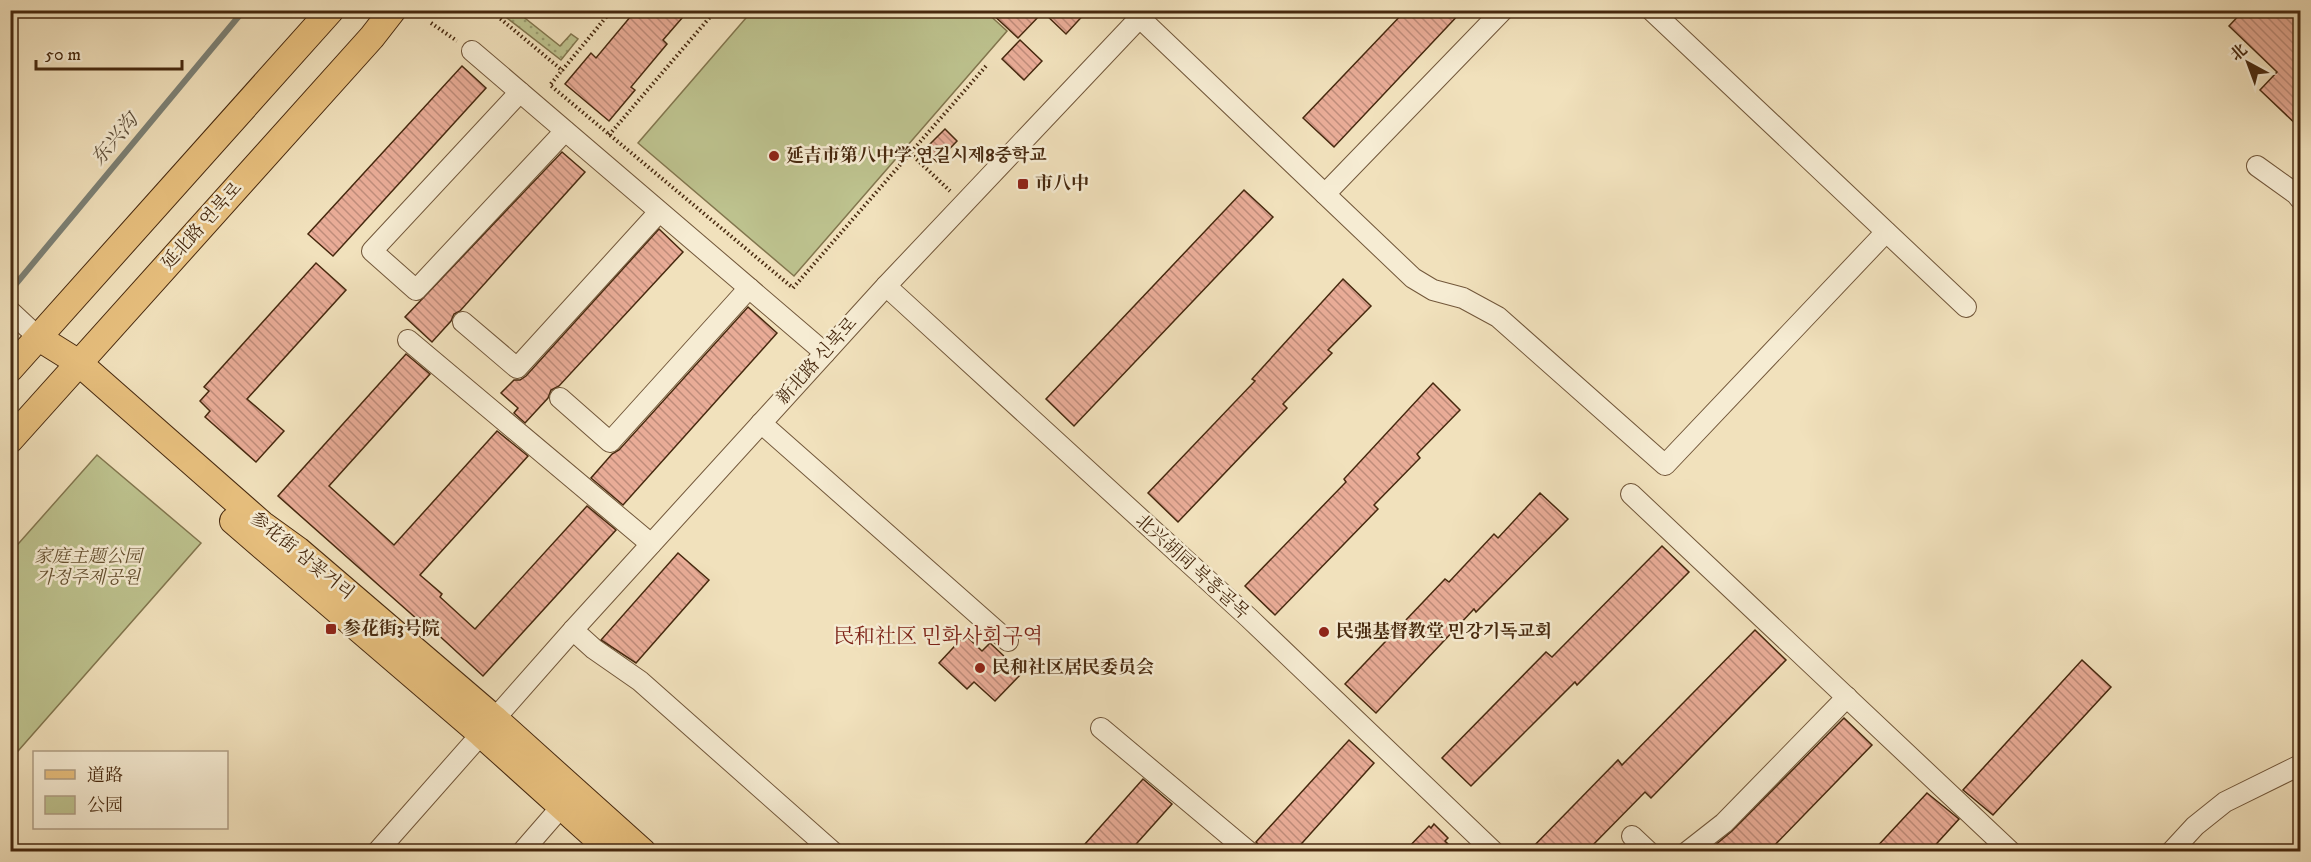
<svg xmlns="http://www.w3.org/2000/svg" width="2311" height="862" font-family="'IM FELL DW Pica','Noto Serif SC','Noto Serif KR',serif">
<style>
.grass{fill:url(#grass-dots);stroke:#82764e;stroke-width:1.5}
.green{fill:#bdc28e;stroke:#82764e;stroke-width:1.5}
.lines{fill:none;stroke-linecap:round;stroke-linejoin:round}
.stream{stroke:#7c8176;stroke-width:6}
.building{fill:url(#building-back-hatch);stroke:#47290f;stroke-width:1.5}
.minor-casing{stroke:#72573a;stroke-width:22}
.major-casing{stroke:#47290f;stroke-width:28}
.path{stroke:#47290f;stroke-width:4;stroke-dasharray:1.5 3;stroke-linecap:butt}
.minor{stroke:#f6ecd3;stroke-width:20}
.major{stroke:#e8c07e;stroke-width:26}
.poi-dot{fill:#8f2418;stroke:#f6ecd3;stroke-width:2}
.labels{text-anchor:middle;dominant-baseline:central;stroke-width:5;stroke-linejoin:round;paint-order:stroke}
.poi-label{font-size:18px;font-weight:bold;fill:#47290f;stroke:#f6ecd3;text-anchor:start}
.street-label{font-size:18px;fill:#47290f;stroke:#f6ecd3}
.park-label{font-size:18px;font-style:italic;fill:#644f2f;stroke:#f6ecd3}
.water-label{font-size:20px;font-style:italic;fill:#5d4e3a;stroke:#f6ecd3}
.quarter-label{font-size:21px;fill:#7a1f14;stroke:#f6ecd3}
</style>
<defs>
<pattern id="grass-dots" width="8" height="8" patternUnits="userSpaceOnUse" patternTransform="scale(1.5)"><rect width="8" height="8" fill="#bdc28e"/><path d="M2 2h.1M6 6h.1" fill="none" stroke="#9b9e72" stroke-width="1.8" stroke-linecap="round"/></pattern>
<pattern id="building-back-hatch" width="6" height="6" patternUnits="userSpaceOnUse" patternTransform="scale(1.5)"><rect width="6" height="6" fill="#e9ac97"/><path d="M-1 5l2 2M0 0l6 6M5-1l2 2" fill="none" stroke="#bf8c7a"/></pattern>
</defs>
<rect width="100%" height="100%" fill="#f1e1bc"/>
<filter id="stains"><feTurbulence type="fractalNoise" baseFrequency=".00333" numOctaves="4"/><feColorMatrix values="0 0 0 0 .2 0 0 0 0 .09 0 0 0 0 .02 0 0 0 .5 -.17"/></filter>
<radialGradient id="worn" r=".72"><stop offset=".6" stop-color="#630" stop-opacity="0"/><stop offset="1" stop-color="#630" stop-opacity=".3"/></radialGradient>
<path class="grass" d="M498,11H516L560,46L571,34L578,39L561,60Z"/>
<g class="green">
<path d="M752,11H985L1007,31L794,276L638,143Z"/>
<path d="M97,455L201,543L11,759V552Z"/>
</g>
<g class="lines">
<path class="stream" d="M10,291L244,10"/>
</g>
<g class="building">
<path d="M636,10H689L663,40L667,44L631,87L635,90L609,121L565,84L591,53L596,58Z"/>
<path d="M988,10H1088L1066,34L1043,12L1018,38Z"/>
<path d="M1406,10H1463L1334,147L1303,118Z"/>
<path d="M2244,10H2301V129L2260,90L2277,72L2229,26Z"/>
<path d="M1020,40L1042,61L1024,80L1002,59Z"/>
<path d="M462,66L486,88L333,256L308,234Z"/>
<path d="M945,129L957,141L937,162L924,150Z"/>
<path d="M562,152L585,172L460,311L454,314L451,321L432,342L405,317Z"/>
<path d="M1244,190L1273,217L1074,426L1046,399Z"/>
<path d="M659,229L683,252L559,386L551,390L548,398L525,423L514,413L518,408L501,393L514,380H520L526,376Z"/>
<path d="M316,263L346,290L247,399L284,431L256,462L205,417L210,411L200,401L209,391L204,387Z"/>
<path d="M1343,279L1371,306L1328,350L1332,353L1283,404L1287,408L1178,522L1148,493L1255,381L1252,379Z"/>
<path d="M748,307L777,333L623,505L591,478L612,454L619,450Z"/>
<path d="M406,354L430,374L329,486L394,545L497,431L528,456L420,575L442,594L440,597L475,629L587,506L616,530L483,676L420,618L418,620L278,496Z"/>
<path d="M1433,383L1460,410L1417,454L1420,458L1374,505L1378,509L1275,615L1245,586L1346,482L1344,479Z"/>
<path d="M1540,493L1568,519L1476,612L1474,609L1376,713L1345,684L1445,579L1449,582L1494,534L1498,538Z"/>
<path d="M1662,546L1689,572L1577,685L1575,682L1471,786L1442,758L1546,652L1552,657Z"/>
<path d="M678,553L709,580L636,663L601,640Z"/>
<path d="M1755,630L1786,660L1651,798L1645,792L1586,852H1528L1618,760L1622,765Z"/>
<path d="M965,635L982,651L990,643L1022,673L995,701L974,682L967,689L939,663Z"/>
<path d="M2082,660L2111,687L1993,815L1963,790Z"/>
<path d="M1844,718L1872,745L1768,852H1707L1732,831Z"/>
<path d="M1349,740L1374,763L1294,852H1265L1256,842Z"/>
<path d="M1143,779L1172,804L1129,852H1093L1085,844Z"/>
<path d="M1927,793L1959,819L1929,852H1872Z"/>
<path d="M1434,824L1448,838L1445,841L1456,852H1404L1429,826L1431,828Z"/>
</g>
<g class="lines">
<g class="minor-casing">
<g id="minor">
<path d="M1651,10L1966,307"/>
<path d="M1140,18L1413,278L1433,290L1463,298L1498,317L1665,465L1886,232"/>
<path d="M472,51L825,353"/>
<path d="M520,92L372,251L416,290L565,131"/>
<path d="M2257,166L2296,194L2300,199"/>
<path d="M1325,194L1503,10"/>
<path d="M886,286L1249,618L1494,852"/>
<path d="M10,311L39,338"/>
<path d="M463,322L517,368L659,212"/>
<path d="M408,340L651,544"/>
<path d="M560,398L610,442L749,288"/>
<path d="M761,423L1008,641"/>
<path d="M1631,494L2011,852"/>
<path d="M573,630L594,649L640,681L833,852"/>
<path d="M1101,728L1249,852"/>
<path d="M1632,836L1649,852"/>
<path d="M377,852L573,630L886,286L1147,10"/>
<path d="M522,852L562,806"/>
<path d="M1687,852L1724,823L1847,697"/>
<path d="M2171,852L2195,826L2225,802L2300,765"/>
</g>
</g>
<g class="major-casing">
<g id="major">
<path d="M39,338L79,363L262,524L298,550L494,718L643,852"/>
<path d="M10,369L331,10"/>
<path d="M10,440L372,37L393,10"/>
<path d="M233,521L481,734L612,852"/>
</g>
</g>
<g class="path">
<path d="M490,10L563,71"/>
<path d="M612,10L550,85L793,288L986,66"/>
<path d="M431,23L457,41"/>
<path d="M609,135L716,10"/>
<path d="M910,153L950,191"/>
</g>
<use href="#minor" class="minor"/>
<use href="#major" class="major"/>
</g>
<g class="poi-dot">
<circle cx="774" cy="156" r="6"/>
<rect x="1017" y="178" width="12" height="12" rx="3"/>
<rect x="325" y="623" width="12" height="12" rx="3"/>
<circle cx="1324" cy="632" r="6"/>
<circle cx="980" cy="668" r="6"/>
</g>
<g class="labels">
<g class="poi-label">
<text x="786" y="156">延吉市第八中学 연길시제8중학교</text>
<text x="1035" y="184">市八中</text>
<text x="343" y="629">参花街3号院</text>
<text x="1336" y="632">民强基督教堂 민강기독교회</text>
<text x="992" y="668">民和社区居民委员会</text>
</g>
<g class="street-label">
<text transform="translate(202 226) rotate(-48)">延北路 연북로</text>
<text transform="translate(817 361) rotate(-48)">新北路 신북로</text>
<text transform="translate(302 556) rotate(39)">参花街 삼꽃거리</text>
<text transform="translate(1192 567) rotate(42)">北兴胡同 북흥골목</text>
</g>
<g class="park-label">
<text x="88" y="557">家庭主题公园<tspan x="88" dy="21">가정주제공원</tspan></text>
</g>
<g class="water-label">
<text transform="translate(115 140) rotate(-50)">东兴沟</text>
</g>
<g class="quarter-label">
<text x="938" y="637">民和社区 민화사회구역</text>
</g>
</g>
<rect width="2311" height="862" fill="none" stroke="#f1e1bc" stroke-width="36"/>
<rect x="12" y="12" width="2287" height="838" fill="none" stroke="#47290f" stroke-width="3"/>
<rect x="18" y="18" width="2275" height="826" fill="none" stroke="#47290f" stroke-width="1.5"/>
<rect x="33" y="751" width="195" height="78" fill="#f6ecd3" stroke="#b09e85" stroke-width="1.5"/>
<rect x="45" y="770" width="30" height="9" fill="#e8c07e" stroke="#b09e85" stroke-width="1.5"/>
<text x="87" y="781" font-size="18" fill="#47290f">道路</text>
<rect x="45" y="796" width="30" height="18" fill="#bdc28e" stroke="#b09e85" stroke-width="1.5"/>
<text x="87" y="811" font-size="18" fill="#47290f">公园</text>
<g transform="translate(2248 63) rotate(319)" stroke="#f6ecd3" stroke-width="4.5" paint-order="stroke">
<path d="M0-4.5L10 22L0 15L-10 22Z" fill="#47290f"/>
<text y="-9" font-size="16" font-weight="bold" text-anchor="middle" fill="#47290f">北</text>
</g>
<path d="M36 60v9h146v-9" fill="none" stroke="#47290f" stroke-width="3"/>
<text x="45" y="60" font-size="18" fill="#47290f" stroke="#f6ecd3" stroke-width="4.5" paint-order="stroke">50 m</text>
<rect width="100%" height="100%" filter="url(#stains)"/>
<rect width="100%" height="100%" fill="url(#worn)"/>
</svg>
